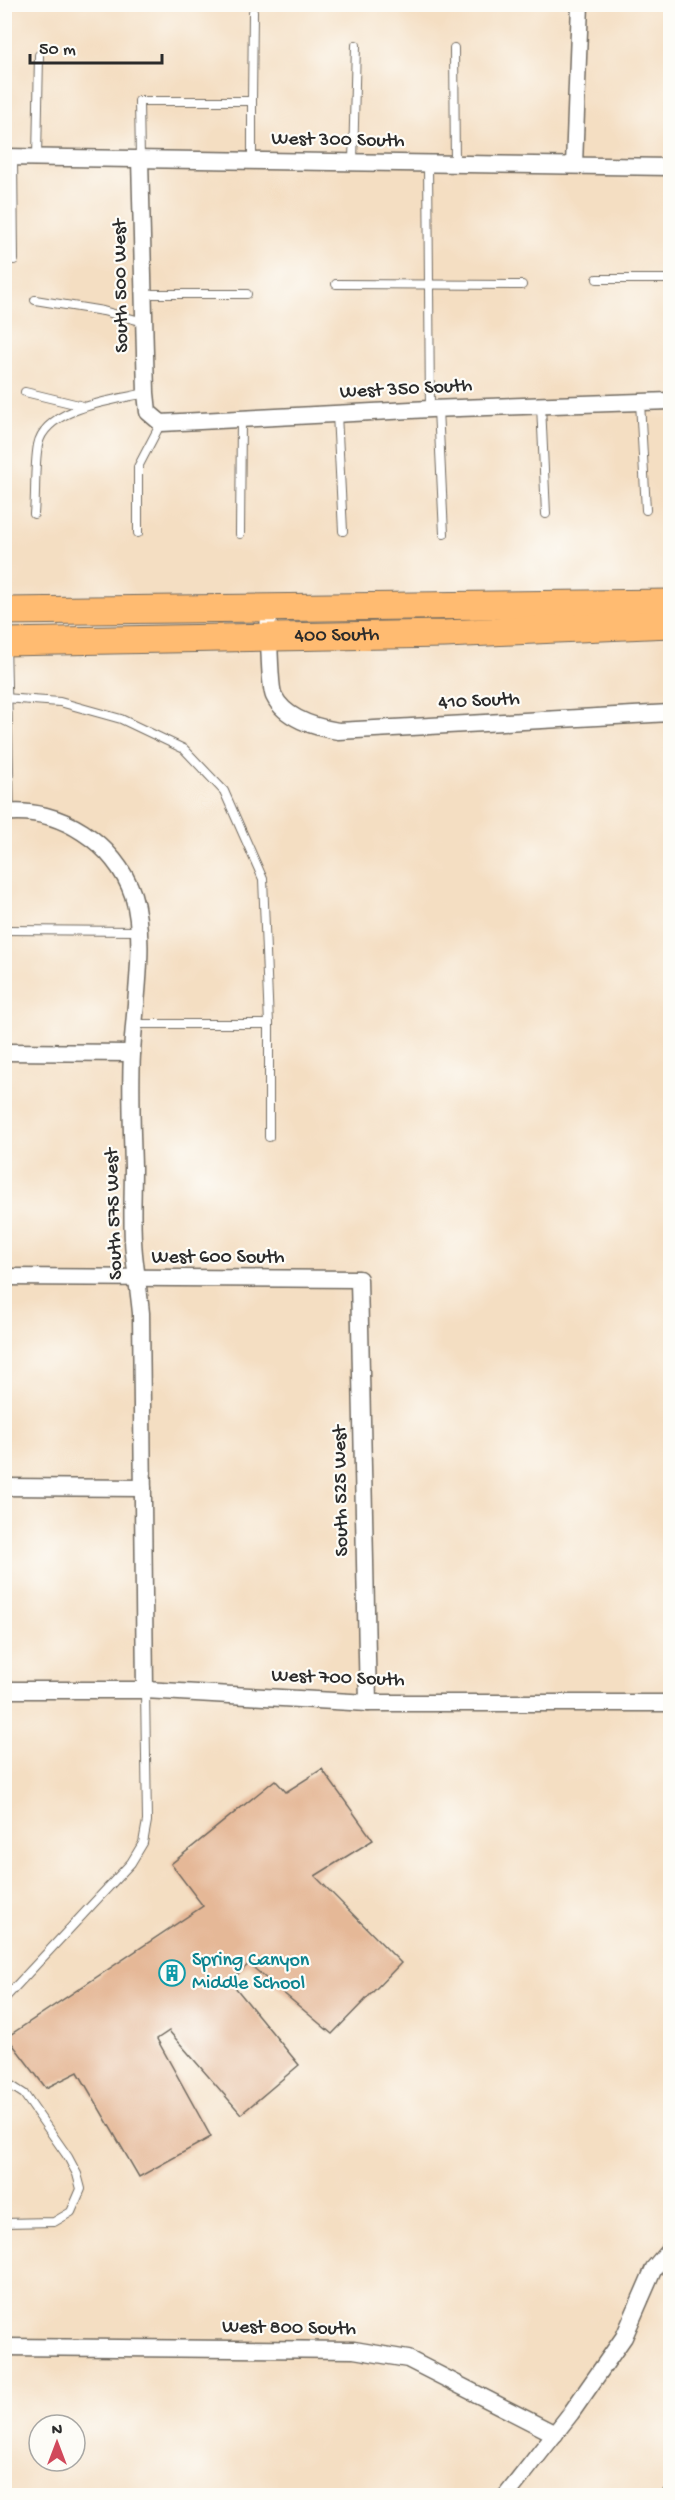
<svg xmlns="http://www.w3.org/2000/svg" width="675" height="2500" font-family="'Gochi Hand',sans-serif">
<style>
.built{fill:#e3d1b4}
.building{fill:#e5b897}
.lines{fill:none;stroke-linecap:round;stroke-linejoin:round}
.service-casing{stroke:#716a60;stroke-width:10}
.minor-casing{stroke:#716a60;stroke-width:19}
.primary-casing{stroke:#716a60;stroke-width:29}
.service{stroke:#fff;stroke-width:8}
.minor{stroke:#fff;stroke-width:16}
.primary{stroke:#ffbb71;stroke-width:27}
.rail{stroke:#2b2b2b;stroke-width:4.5;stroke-dasharray:9 4.5;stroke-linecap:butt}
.labels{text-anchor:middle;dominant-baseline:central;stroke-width:4.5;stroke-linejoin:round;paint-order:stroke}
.street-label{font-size:20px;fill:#2b2b2b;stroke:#fdfcf7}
.culture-label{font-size:20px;fill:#0d838f;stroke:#fdfcf7;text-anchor:start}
</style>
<rect width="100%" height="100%" fill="#fdfcf7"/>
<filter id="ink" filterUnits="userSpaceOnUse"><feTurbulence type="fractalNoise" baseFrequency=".0167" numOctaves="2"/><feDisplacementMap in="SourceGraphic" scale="12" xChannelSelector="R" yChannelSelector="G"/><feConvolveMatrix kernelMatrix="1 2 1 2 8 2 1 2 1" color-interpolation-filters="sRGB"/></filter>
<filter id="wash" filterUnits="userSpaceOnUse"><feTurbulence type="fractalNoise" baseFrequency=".008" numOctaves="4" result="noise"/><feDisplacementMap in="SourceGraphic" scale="24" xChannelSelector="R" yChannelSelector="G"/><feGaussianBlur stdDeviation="1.35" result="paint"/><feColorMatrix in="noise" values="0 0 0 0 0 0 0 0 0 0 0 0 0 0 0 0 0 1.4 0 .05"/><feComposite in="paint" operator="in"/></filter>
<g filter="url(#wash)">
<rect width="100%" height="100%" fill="#f4dec2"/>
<path class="built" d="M5,393L9,394V584H4Z"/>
<g id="blocks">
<path class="building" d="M322,1769L373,1840L315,1876L401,1963L332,2034L249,1964L230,1981L299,2065L241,2114L169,2031L157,2039L211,2137L139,2177L78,2072L46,2088L7,2037L203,1906L171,1864L275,1780L286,1792Z"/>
</g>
</g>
<g filter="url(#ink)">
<use href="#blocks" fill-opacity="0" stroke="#716a60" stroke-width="1.5"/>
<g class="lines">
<g class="service-casing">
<g id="service">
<path d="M454,48L455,164"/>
<path d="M252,101L253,12"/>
<path d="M13,157L14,260"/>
<path d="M37,157L39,55"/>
<path d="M140,159L139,101H252V161"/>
<path d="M353,162L356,45"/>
<path d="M428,163L430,409"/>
<path d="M597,279H670"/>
<path d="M336,284L522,285"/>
<path d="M143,294H247"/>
<path d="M35,300L103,311L144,322"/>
<path d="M25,392L83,406"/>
<path d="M640,402L646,510"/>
<path d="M541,405L546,514"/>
<path d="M438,409L444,534"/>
<path d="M337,414L343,531"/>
<path d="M34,514C36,492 34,467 38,445C45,407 116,400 146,393"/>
<path d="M138,533V467L161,423"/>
<path d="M240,534L241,420"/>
<path d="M6,644L10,812"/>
<path d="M4,698L60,702L121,719L184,749L224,791L263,879L269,1024H135"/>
<path d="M4,930L139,931"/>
<path d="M269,1137V1024"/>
<path d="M4,1999L131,1863L143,1843L147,1821L145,1690"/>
<path d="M4,2081L24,2094L68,2157L77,2174L81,2189L71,2212L54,2222L4,2223"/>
</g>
</g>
<g class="minor-casing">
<g id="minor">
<path d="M4,157L670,167"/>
<path d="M140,159L146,393L148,412L161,423L430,409L670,401"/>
<path d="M574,165L580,4"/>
<path d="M268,607C269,622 269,687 274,696C285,719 315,727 338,731L670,713"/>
<path d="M4,813C59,806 116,844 133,895C147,940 134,1006 132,1054C130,1091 132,1130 133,1167C133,1196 131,1226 134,1254C136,1273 139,1293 141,1313L145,1690"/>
<path d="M4,1052L132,1053"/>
<path d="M4,1277L359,1279L368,1703"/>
<path d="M4,1487L143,1488"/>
<path d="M4,1690H145L368,1703H670"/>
<path d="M4,2347L354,2350L408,2359L555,2434"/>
<path d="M506,2496L571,2413L624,2337L654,2268L670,2249"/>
</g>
</g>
<g class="primary-casing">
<g id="primary">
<path d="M4,611L670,603"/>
<path id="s1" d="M4,642L445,634L670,624"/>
</g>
</g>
<use href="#service" class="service"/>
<use href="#minor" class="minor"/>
<use href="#primary" class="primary"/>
<path class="rail" d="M662,2496L670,2482"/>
</g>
</g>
<defs>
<g id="building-ring" transform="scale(1.35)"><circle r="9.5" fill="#fdfcf7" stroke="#0f9aa8" stroke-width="1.5"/><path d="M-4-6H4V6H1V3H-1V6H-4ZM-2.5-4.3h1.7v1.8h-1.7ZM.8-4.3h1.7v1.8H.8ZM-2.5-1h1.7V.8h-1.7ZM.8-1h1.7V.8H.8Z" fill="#0f9aa8"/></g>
</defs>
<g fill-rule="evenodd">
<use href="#building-ring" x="172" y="1973"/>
</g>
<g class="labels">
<g class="street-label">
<text transform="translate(338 141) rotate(1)">West 300 South</text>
<text transform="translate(122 286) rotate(-91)">South 500 West</text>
<text transform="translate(406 390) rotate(-3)">West 350 South</text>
<text stroke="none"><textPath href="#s1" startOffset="333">400 South</textPath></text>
<text transform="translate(479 702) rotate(-3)">410 South</text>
<text transform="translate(115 1214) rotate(-92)">South 575 West</text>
<text x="218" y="1258">West 600 South</text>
<text transform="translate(342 1491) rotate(-91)">South 525 West</text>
<text transform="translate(338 1679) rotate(2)">West 700 South</text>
<text transform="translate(289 2329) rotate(1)">West 800 South</text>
</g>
<g class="culture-label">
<text x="192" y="1961">Spring Canyon<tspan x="192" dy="23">Middle School</tspan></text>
</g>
</g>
<rect width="675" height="2500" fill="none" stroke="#fdfcf7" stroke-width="24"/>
<g transform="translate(57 2443)"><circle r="28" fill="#fdfcf7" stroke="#a9a8a5" stroke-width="1.5"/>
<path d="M0-4.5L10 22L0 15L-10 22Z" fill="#d1495b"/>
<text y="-9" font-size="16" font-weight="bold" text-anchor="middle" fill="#2b2b2b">N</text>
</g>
<path d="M30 54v9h132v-9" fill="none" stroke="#2b2b2b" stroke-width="3"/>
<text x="39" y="54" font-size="18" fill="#2b2b2b" stroke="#fdfcf7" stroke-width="4.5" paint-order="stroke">50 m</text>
</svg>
